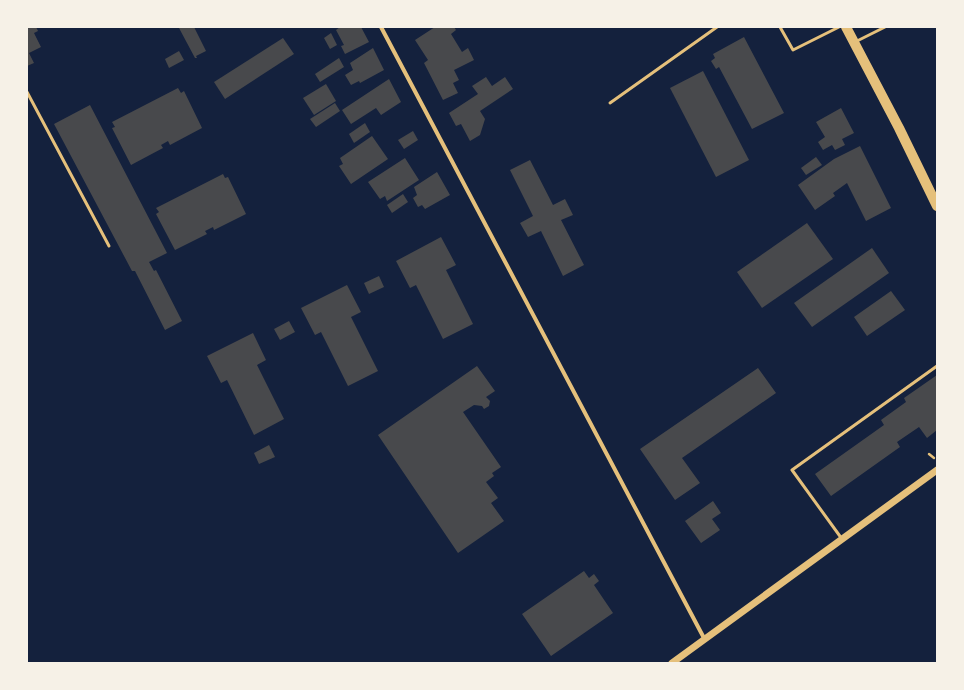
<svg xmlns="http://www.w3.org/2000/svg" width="964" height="690" font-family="'Titillium Web',sans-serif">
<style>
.building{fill:#48494c}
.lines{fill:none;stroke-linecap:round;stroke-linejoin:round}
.path{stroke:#e5c07b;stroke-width:2.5}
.service{stroke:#e5c07b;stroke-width:3}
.minor{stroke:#e5c07b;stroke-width:4}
.tertiary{stroke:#e5c07b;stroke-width:7}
.primary{stroke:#e5c07b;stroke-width:10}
</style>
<rect width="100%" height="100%" fill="#14213d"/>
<g class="building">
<path d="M27,27H36L38,31L34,33L41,47L29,53L34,63L27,66Z"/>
<path d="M194,27L206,51L196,56L197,58H195L179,28Z"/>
<path d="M340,27H361L369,42L345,54L341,46L344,45L336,30Z"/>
<path d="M435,27H454L456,30L451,34L462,52L468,48L474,60L454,70L459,80L453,83L458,93L443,100L424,63L428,60L415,40Z"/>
<path d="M331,33L337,45L330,49L324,38Z"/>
<path d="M744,37L784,113L752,129L719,67L716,69L711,61L715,58L713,54Z"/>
<path d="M283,38L294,54L225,99L214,82Z"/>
<path d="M373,48L384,70L360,83L359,81L351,85L345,75L353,70L350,63Z"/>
<path d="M179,51L184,60L169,68L165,59Z"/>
<path d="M339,58L344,67L320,82L315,74Z"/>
<path d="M703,71L749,160L716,177L670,88Z"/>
<path d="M486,77L492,86L505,77L513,89L480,111L485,119L480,135L470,141L461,124L456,126L449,113L478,94L472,86Z"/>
<path d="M389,79L401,102L381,115L376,108L351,124L342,110Z"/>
<path d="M326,84L336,101L314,115L303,98Z"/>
<path d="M178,88L181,93L184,91L202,128L170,145L168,141L161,145L163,148L131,165L112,128L115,127L112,122Z"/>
<path d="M335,103L340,111L316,127L310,119Z"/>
<path d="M90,105L167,253L149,262L154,271L156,270L182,321L165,330L135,271H132L54,124Z"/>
<path d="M841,108L854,133L842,139L845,145L835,150L832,145L823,150L818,142L825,137L816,122Z"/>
<path d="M365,123L370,132L354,143L349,134Z"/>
<path d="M413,131L418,140L404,149L398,140Z"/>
<path d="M372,136L388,159L351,184L339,166L343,164L340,158Z"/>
<path d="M860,146L891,208L866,221L847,183L833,193L835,196L815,210L798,185L834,159Z"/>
<path d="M816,157L822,165L806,175L801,168Z"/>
<path d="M405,158L419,180L387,201L385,196L380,199L368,182Z"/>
<path d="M530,160L553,205L565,199L573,215L561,220L584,265L563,276L541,231L528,237L520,223L533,216L510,170Z"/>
<path d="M437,172L450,195L425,209L422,205L418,207L413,198L417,195L414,187Z"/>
<path d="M223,174L225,178L228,177L246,214L214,230L213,227L205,231L207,234L175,250L156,214L159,212L156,208Z"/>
<path d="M403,194L408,202L392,213L387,205Z"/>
<path d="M807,223L833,259L762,308L737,272Z"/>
<path d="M441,237L456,265L446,270L473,324L443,339L416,285L410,288L396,261Z"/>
<path d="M872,248L889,273L812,327L794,303Z"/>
<path d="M379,276L384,287L369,294L364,283Z"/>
<path d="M347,285L361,312L351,317L378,371L348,386L321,332L315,335L301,308Z"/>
<path d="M891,291L905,310L867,336L854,317Z"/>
<path d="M289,321L295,332L280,340L274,329Z"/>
<path d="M253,333L266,360L257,365L284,419L254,435L227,380L221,383L207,356Z"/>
<path d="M477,366L495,391L486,397L490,401L489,406L484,409L482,406L474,405L463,412L501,467L492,473L494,476L486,482L498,498L491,503L504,521L458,553L378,435Z"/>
<path d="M758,368L776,393L682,458L700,483L675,500L640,449Z"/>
<path d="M937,375V430L927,438L919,427L897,442L900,447L831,496L815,474L884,425L881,420L906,402L904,398Z"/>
<path d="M269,445L275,457L259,464L254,453Z"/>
<path d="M713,501L721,513L712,519L720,530L701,543L685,521Z"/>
<path d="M584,571L589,578L594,574L599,581L594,585L613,613L551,656L522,614Z"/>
</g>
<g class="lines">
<path class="path" d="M929,454L934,458"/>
<g class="service">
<path d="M780,27L793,50L839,27"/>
<path d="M855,42L885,27"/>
<path d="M27,92L109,246"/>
<path d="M610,103L717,27"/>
<path d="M842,539L792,470L937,366"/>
</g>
<path class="minor" d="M381,27L705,640"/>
<path class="tertiary" d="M672,663L937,470"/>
<path class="primary" d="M846,27L899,128L937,206"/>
</g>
<rect width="964" height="690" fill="none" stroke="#f6f1e7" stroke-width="56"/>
</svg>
